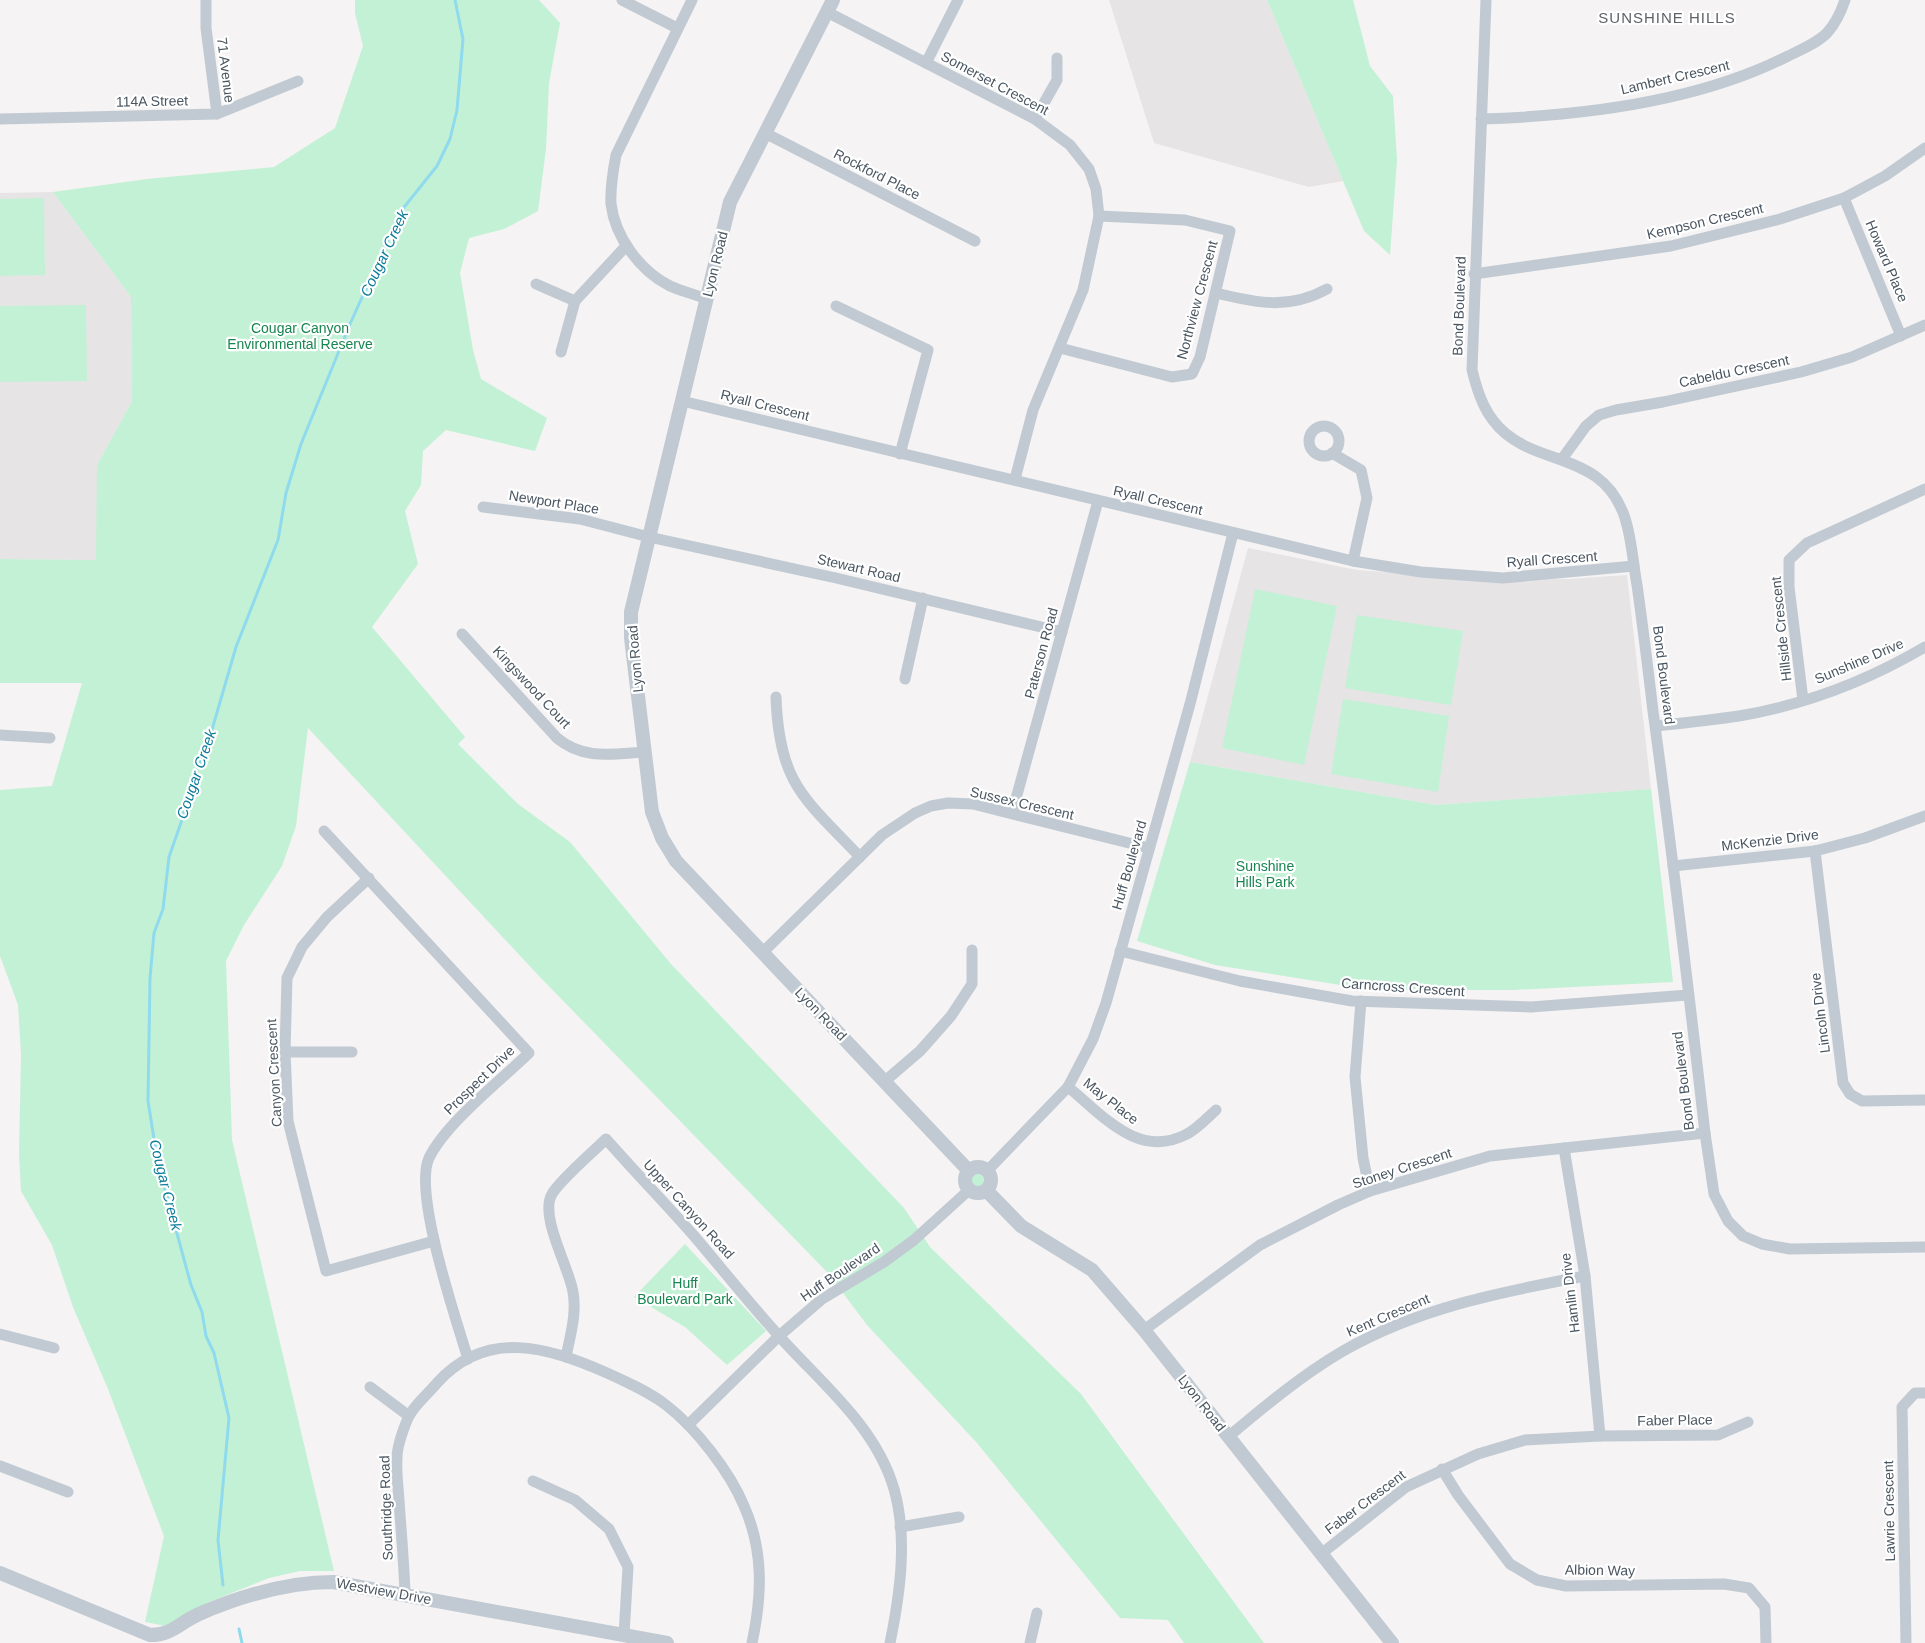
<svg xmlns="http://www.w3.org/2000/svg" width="1925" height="1643" font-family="Helvetica,sans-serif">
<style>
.education{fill:#e6e4e5}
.green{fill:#c3f1d5}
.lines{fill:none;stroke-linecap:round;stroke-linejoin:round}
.stream{stroke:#90daee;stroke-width:3}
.minor{stroke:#c1cad2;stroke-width:11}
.tertiary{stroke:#c1cad2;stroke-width:14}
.labels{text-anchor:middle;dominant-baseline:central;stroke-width:4.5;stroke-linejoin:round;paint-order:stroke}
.street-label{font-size:14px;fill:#4a5661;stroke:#fff}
.park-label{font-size:14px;fill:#17864f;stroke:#fff}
.neighbourhood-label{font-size:15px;letter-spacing:1px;fill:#5f6368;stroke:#fff}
.water-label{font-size:15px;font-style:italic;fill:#0c7c9b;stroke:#fff}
</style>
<rect width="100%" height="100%" fill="#f5f3f3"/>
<g class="education">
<path d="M1109,0H1267L1343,181L1309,187L1154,143Z"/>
<path d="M53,192L131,297L132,401L97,465V560L0,559V193Z"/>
<path d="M1248,548L1357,570L1472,578L1569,579L1627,575L1651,789L1436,805L1190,762Z"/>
</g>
<g class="green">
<path d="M355,0H539L560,23L549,83L546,149L538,211L504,229L469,238L460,273L473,350L481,379L547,418L535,451L446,430L423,451L421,485L405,511L418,564L372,627L465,737L458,744L518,804L570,842L671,964L904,1208L930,1247L1081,1394L1264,1643H1184L1168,1620L1120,1618L977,1443L867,1325L828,1273L538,975L308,728L296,826L282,866L244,925L226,961L232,1140L334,1571H300L269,1578L209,1602L166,1626L145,1622L164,1536L108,1389L73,1307L52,1245L21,1191L19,1155L21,1054L18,1005L0,956V790L52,786L82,683H0V559L96,560L97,465L132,401L131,297L53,192L147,179L274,167L335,128L363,46L355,13Z"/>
<path d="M1267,0H1353L1370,66L1393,96L1397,160L1390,255L1364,231Z"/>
<path d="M44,198L45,275L0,276V199Z"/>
<path d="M86,305L87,381L0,382V306Z"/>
<path d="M1255,589L1337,606L1304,765L1222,748Z"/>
<path d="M1357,615L1463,631L1451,705L1345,688Z"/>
<path d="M1343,699L1449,716L1438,792L1331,774Z"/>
<path d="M1190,762L1436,805L1651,789L1673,982L1513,990H1372L1215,965L1137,941Z"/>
<circle cx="977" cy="1181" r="7"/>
<path d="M685,1244L766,1331L727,1365L685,1327L634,1297Z"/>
</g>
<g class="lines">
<g class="stream">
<path d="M223,1585L218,1540L229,1418L214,1353L206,1336L202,1312L191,1285L158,1164L148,1101L150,978L154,933L163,909L169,857L183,817L188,791L209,740L236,647L278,540L286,493L301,444L350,324L401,211L437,166L450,139L457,110L463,39L455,0"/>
<path d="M239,1629L242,1643"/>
</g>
<g class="minor">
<path d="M206,0V28L217,114"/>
<path d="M622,0L677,28"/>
<path d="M692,0L616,155C613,171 610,188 611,204C615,237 640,271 670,286C681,291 694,294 706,299"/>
<path d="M1486,0L1472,370C1478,394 1485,416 1505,433C1544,466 1604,454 1625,518C1632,540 1633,563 1637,585C1643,627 1648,669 1653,711C1672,852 1689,993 1705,1133L1714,1194L1728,1221L1743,1236L1762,1244L1790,1249L1925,1247"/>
<path d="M827,12L1035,119L1070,145L1089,169L1096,189L1099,216L1083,290L1033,410L1015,479"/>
<path d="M926,63L958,0"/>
<path d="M0,119L217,114L298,81"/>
<path d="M1035,119L1057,80V58"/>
<path d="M1481,119C1581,116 1698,102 1788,56C1801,50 1817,43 1827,33C1836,23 1841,12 1845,0"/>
<path d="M765,133L975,241"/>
<path d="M1844,198L1901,336"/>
<path d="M1474,274L1671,246L1780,219L1844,198L1885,176L1925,148"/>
<path d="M536,284L575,301"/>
<path d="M1216,293C1256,303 1289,310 1327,289"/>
<path d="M836,306L928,350L900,454"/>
<path d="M1060,348L1172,377L1192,374L1200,357L1230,231L1185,220L1099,216"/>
<path d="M561,352L575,301L626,246"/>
<path d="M682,401L1353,561L1421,572L1503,578L1634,566"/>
<circle cx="1324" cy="441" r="15"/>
<path d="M1332,453L1361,470L1367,498L1353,561"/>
<path d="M1562,459L1586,426L1599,415L1616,410L1663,402L1801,372L1852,357L1925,325"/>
<path d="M483,507L580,519L649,537L836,578L1062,632"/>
<path d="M462,634L557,738C583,760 612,754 644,752"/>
<path d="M905,679L923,598"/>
<path d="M776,697C779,784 804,798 860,857"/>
<path d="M1803,700L1789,587V560L1807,543L1925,489"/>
<path d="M1656,726C1684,723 1712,720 1739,716C1804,705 1869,680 1925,647"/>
<path d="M0,735L50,738"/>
<path d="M1012,813L1098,501"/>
<path d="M324,831L529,1053C500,1081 446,1123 429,1158C413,1193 456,1319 468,1359"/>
<path d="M1815,851L1843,1083L1850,1094L1862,1101L1925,1100"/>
<path d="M1673,866L1815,851L1865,838L1925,816"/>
<path d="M369,878L327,917L302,947L287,978L285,1052L288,1121L326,1271L434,1241"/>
<path d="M1120,951L1240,981L1352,1001L1531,1007L1688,995"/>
<path d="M762,953L882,835L915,813L931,806L948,803L973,804L1149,848"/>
<path d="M1361,1001L1355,1077L1363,1158L1370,1191"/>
<path d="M285,1052H352"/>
<path d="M885,1081L920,1051L951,1016L972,984V950"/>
<path d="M1068,1087C1103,1115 1138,1160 1187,1134C1197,1129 1207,1118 1216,1110"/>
<path d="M1564,1148L1585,1276L1600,1436"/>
<path d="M987,1171L1068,1087L1093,1039L1106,1003L1190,704L1233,533"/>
<path d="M1144,1330L1260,1245L1338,1205L1370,1191L1490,1156L1705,1133"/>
<path d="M0,1334L54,1348"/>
<path d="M566,1357C570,1336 577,1314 573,1292C569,1267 539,1216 552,1194C560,1180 593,1152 606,1139C635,1172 666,1204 695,1237C723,1270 750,1304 779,1336C820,1382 876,1426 894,1489C908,1538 900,1594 890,1643"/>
<path d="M370,1387L409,1416"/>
<path d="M688,1425L779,1336L822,1299L884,1262L914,1240L969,1190"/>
<path d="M1228,1437C1265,1406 1302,1375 1343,1351C1418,1308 1501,1292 1585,1276"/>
<path d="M0,1466L68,1492"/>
<path d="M1442,1469L1458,1495L1510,1564L1537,1580L1566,1586L1724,1584L1749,1588L1765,1607L1766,1643"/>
<path d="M533,1481L575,1500L609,1529L628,1567L624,1635"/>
<path d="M900,1527L959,1517"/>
<path d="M1321,1554L1406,1487L1478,1454L1525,1440L1600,1436L1718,1435L1748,1422"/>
<path d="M405,1594C404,1562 401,1531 399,1500C398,1486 396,1472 397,1458C397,1446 403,1430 408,1418C413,1406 428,1394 437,1383C487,1328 547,1347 607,1373C627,1382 649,1392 666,1405C696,1428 730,1472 744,1506C764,1551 762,1596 752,1643"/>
<path d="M1030,1643L1037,1613"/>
<path d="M1906,1643L1902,1407L1915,1393H1925"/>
</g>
<g class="tertiary">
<path d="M833,0L730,202L631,612V638L652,812L662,838L676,861L969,1171"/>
<circle cx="978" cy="1180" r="13"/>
<path d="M986,1190L1021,1226L1092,1270L1144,1330L1392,1643"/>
<path d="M0,1573L150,1635C172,1635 179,1623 199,1614C241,1596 286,1582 333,1582L667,1643"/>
</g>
</g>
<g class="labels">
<g class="street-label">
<text transform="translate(226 70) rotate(83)">71 Avenue</text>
<text transform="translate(1675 77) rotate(-13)">Lambert Crescent</text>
<text transform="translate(995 83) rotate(28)">Somerset Crescent</text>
<text transform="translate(152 101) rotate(-1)">114A Street</text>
<text transform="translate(877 174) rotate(27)">Rockford Place</text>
<text transform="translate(1705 221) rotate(-13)">Kempson Crescent</text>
<text transform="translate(1887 261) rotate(67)">Howard Place</text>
<text transform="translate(715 264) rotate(-76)">Lyon Road</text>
<text transform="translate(1197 300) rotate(-75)">Northview Crescent</text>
<text transform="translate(1459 306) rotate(-88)">Bond Boulevard</text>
<text transform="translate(1734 371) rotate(-12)">Cabeldu Crescent</text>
<text transform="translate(765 405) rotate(14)">Ryall Crescent</text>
<text transform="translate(1158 500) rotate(13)">Ryall Crescent</text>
<text transform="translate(554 502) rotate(9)">Newport Place</text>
<text transform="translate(1552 559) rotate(-4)">Ryall Crescent</text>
<text transform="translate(859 568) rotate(13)">Stewart Road</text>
<text transform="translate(1781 629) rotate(-96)">Hillside Crescent</text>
<text transform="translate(1041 653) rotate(-75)">Paterson Road</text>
<text transform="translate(635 659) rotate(-95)">Lyon Road</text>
<text transform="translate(1859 661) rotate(-23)">Sunshine Drive</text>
<text transform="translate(1664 675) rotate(83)">Bond Boulevard</text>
<text transform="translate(532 687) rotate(47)">Kingswood Court</text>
<text transform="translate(1022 803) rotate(13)">Sussex Crescent</text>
<text transform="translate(1770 840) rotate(-7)">McKenzie Drive</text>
<text transform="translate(1129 865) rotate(-74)">Huff Boulevard</text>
<text transform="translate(1403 987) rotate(4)">Carncross Crescent</text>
<text transform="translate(1820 1013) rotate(-97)">Lincoln Drive</text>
<text transform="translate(821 1014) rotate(46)">Lyon Road</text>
<text transform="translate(274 1073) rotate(-93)">Canyon Crescent</text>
<text transform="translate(479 1080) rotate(-44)">Prospect Drive</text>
<text transform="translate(1683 1081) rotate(-97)">Bond Boulevard</text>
<text transform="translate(1111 1101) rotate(38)">May Place</text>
<text transform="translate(1402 1168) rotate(-18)">Stoney Crescent</text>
<text transform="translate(689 1209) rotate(48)">Upper Canyon Road</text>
<text transform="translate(840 1272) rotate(-34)">Huff Boulevard</text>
<text transform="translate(1570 1293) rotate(-97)">Hamlin Drive</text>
<text transform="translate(1388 1315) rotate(-23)">Kent Crescent</text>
<text transform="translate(1202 1403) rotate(52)">Lyon Road</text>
<text transform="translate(1675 1420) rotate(-1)">Faber Place</text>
<text transform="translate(1365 1502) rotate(-37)">Faber Crescent</text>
<text transform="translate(386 1508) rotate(-92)">Southridge Road</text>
<text transform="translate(1889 1511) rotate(-91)">Lawrie Crescent</text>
<text transform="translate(1600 1570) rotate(1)">Albion Way</text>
<text transform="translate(384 1591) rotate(10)">Westview Drive</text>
</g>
<g class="park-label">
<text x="300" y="328">Cougar Canyon<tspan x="300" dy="16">Environmental Reserve</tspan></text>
<text x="1265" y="866">Sunshine<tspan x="1265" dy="16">Hills Park</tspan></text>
<text x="685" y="1283">Huff<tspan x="685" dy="16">Boulevard Park</tspan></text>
</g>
<g class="neighbourhood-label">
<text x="1667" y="17">SUNSHINE HILLS</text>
</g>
<g class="water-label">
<text transform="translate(384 253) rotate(-65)">Cougar Creek</text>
<text transform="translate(196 774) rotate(-71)">Cougar Creek</text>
<text transform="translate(166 1185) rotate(76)">Cougar Creek</text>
</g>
</g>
</svg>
